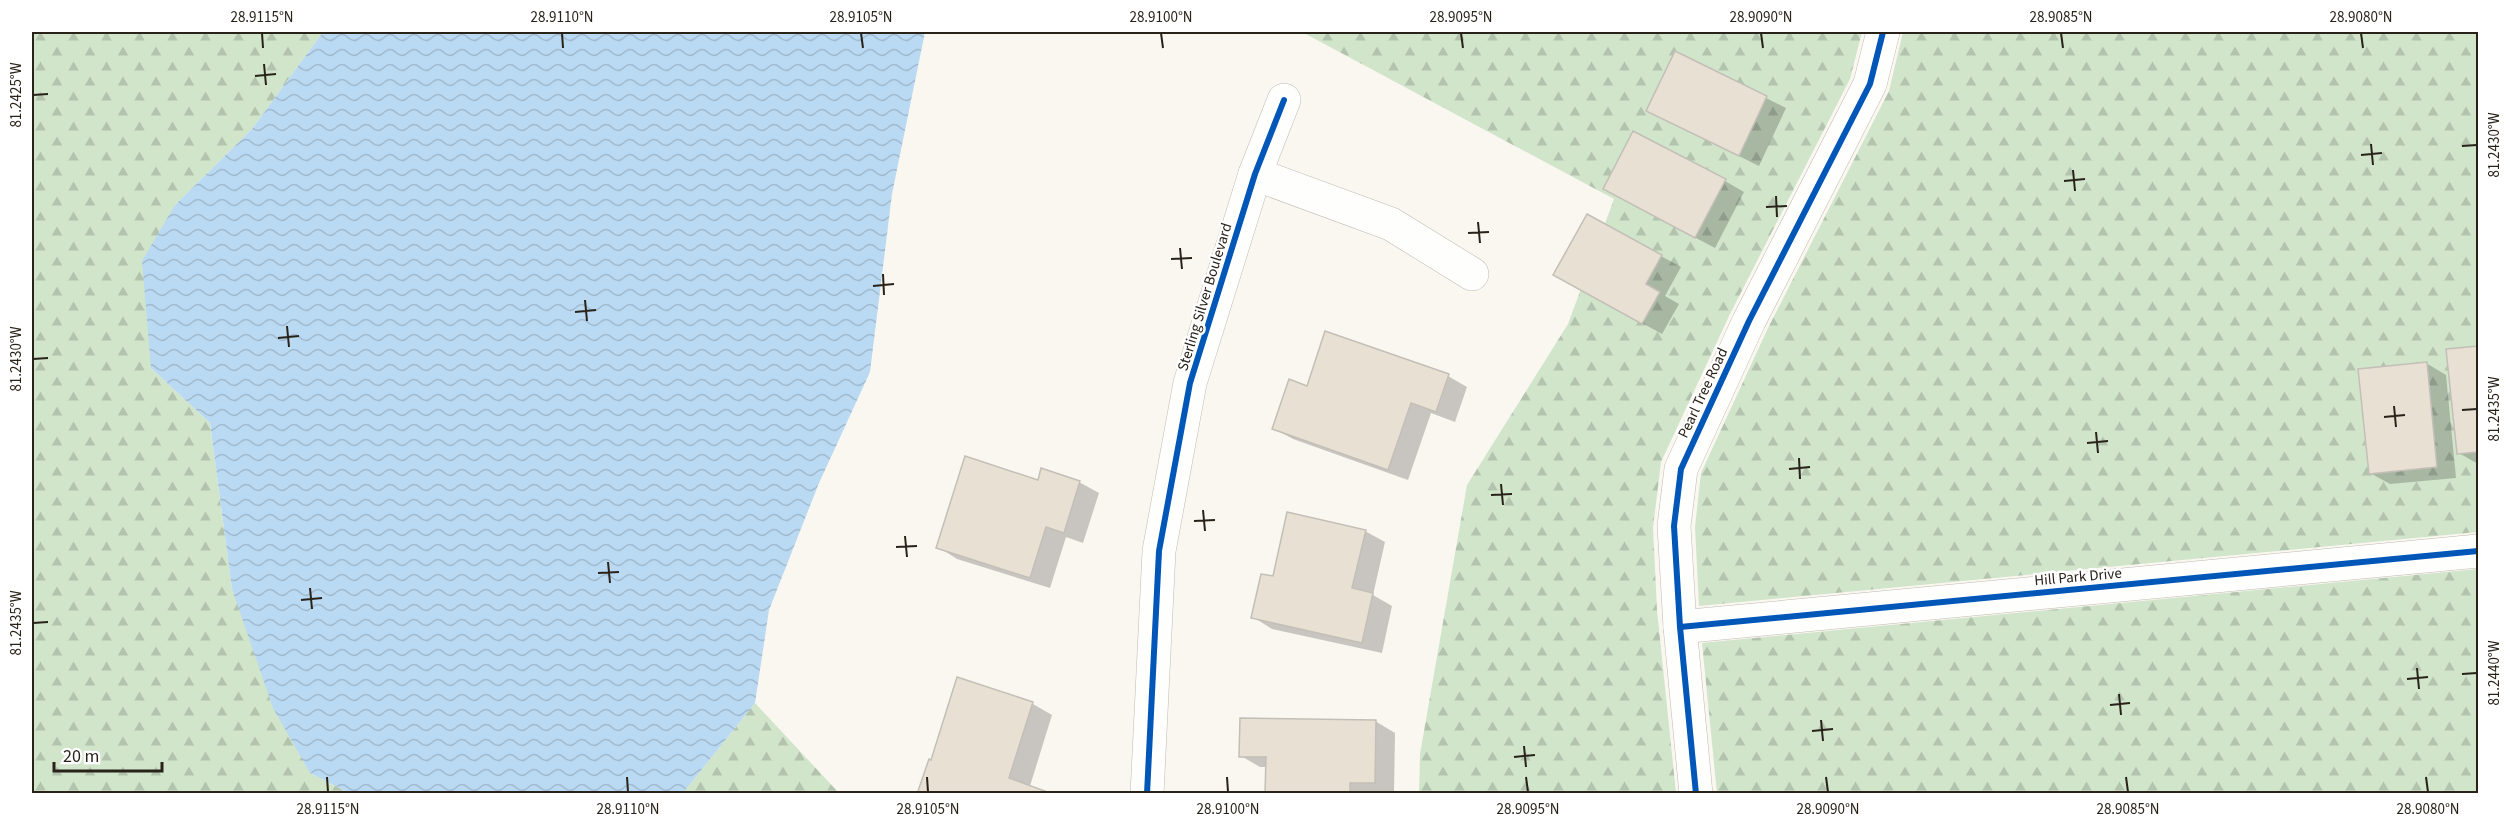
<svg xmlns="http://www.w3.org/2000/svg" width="2510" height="825" font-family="'Source Sans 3',sans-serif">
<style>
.forest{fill:url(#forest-firs)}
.water{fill:url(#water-waves)}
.shadow{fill:#0003}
.building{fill:#e7e0d3;stroke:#c3bfb7;stroke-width:1.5}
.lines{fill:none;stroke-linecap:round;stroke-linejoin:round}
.minor-casing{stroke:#bfbab3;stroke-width:34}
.minor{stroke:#fefefd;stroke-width:33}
.cycleway-casing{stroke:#fff;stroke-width:10}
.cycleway{stroke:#0057b8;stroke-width:6}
.ticks{fill:none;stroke:#282219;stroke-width:2}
.labels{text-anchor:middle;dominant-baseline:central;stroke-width:5;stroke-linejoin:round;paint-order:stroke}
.street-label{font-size:15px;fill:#282219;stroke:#fff}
.neatline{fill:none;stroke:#282219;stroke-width:2}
.ticks-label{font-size:15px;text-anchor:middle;fill:#282219}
</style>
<defs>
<pattern id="forest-firs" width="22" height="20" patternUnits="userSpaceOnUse" patternTransform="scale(1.5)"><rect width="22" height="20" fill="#d1e5cb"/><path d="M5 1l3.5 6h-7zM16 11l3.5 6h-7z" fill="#b3c4ae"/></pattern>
<pattern id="water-waves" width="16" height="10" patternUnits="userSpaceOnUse" patternTransform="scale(1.5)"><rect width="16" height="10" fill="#bad9f2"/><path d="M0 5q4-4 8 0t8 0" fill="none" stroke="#a0bacf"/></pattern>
</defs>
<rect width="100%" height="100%" fill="#faf7f0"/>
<g class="forest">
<path d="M32,32H323L252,129L175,205L151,368L210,423L232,589L310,773L349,793H32Z"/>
<path d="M1302,32H1862L1850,79L1730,314L1661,462L1653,528L1657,610L1676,793H1419L1420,754L1467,485L1568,324L1614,199Z"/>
<path d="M1903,32H2478V532L1699,606L1695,527L1701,473L1768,328L1889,91Z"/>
<path d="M2478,569V793H1717L1702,643Z"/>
<path d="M755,703L839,793H683Z"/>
</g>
<path class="water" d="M323,32H925L892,194L870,372L819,483L769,610L755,703L683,793H349L310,773L273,708L232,589L210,423L151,368L142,261L175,205L252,129Z"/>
<g class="shadow">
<path d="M1676,53L1786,108L1759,166L1648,111Z"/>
<path d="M1725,181L1744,192L1715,248L1624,200Z"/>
<path d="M1661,256L1681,267L1665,296L1679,304L1662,334L1575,286Z"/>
<path d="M2478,347V464L2459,453L2448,350Z"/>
<path d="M2426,363L2446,375L2456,478L2390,484L2370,473Z"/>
<path d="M1448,376L1467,387L1455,422L1431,413L1408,480L1293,439L1273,428Z"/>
<path d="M1039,481L1079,482L1099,493L1083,543L1066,537L1050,588L957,559L938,547Z"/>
<path d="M1365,531L1385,542L1373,595L1392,606L1382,653L1272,629L1253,617L1274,578Z"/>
<path d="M958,679L1033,704L1052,715L1030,786L1054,794H926Z"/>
<path d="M1375,721L1395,733L1394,794H1267V767H1260L1241,756Z"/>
</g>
<g class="building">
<path d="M1675,51L1767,96L1739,156L1646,111Z"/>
<path d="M1633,131L1726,179L1695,238L1603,189Z"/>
<path d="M1587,214L1662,255L1646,284L1660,292L1642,324L1553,275Z"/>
<path d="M1325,331L1449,374L1436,412L1411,403L1388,470L1272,429L1289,379L1307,386Z"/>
<path d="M2478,346V452L2457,454L2446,349Z"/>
<path d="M2427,362L2437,467L2369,474L2358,369Z"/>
<path d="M965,456L1038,480L1041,468L1080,481L1064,533L1046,527L1030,578L936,548Z"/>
<path d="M1287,512L1366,530L1352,588L1373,593L1362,643L1251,618L1261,574L1273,576Z"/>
<path d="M957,677L1033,702L1009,778L1053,794H926L918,791L929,759L931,760Z"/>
<path d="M1240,718L1376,720L1375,783H1350V794H1265L1266,757H1239Z"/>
</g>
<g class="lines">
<g class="minor-casing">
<g id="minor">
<path d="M1255,174L1391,224L1472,274"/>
<path d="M1680,627L2478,551"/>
<path d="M1147,794L1159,551L1190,383L1255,174L1284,100"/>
<path d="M1696,794L1680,627L1674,526L1681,469L1749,321L1870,84L1883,32"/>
</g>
</g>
<use href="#minor" class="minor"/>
<g class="cycleway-casing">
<g id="cycleway">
<path d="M1680,627L2478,551"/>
<path d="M1147,794L1159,551L1190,383L1255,174L1284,100"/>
<path d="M1696,794L1680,627L1674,526L1681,469L1749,321L1870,84L1883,32"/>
</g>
</g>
<use href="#cycleway" class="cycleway"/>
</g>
<path class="ticks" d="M262,33L263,48M562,33L563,48M861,33L863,48M1161,33L1163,48M1461,33L1463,48M1761,33L1763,48M2061,33L2063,48M2361,33L2363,48M264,64L266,85M255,76L276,74M33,95L48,94M2371,144L2373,165M2462,146L2477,145M2361,155L2382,153M2073,170L2075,191M2064,181L2085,179M1776,196L1777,217M1766,207L1787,206M1478,222L1480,243M1468,233L1489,232M1180,248L1182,269M1171,259L1192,258M883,274L884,295M873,286L894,284M585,300L587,321M575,312L596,310M287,326L289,347M278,338L299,336M33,359L48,358M2394,406L2396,427M2462,410L2477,409M2384,417L2405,415M2096,432L2098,453M2087,443L2108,441M1799,458L1800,479M1789,469L1810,467M1501,484L1503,505M1491,495L1512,494M1203,510L1205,531M1194,521L1215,520M905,536L907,557M896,547L917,546M608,562L610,583M598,573L619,572M310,588L312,609M301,600L322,598M33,623L48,622M2417,668L2419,689M2462,674L2477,673M2407,679L2428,677M2119,694L2121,715M2110,705L2130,703M1821,720L1823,741M1812,731L1833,729M1524,746L1526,767M1514,757L1535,755M327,777L328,792M627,777L628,792M927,777L928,792M1227,777L1228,792M1526,777L1528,792M1826,777L1828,792M2126,777L2128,792M2426,777L2428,792"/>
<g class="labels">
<g class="street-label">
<text transform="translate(1205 297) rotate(-73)">Sterling Silver Boulevard</text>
<text transform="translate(1703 393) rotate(-65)">Pearl Tree Road</text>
<text transform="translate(2078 577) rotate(-5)">Hill Park Drive</text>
</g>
</g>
<rect width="2510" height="825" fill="none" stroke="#ffffff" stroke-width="66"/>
<path d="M54 762v9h108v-9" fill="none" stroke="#282219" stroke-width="3"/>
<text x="63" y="762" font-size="18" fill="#282219" stroke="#ffffff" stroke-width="4.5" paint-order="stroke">20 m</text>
<rect x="33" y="33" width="2444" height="759" class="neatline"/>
<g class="ticks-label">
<text x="262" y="22">28.9115°N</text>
<text x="562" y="22">28.9110°N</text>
<text x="861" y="22">28.9105°N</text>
<text x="1161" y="22">28.9100°N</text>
<text x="1461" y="22">28.9095°N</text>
<text x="1761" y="22">28.9090°N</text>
<text x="2061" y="22">28.9085°N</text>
<text x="2361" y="22">28.9080°N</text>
<text transform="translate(16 95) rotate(-90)" y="5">81.2425°W</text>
<text transform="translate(2494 145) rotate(-90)" y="5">81.2430°W</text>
<text transform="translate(16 359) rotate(-90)" y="5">81.2430°W</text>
<text transform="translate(2494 409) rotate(-90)" y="5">81.2435°W</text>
<text transform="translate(16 623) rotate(-90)" y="5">81.2435°W</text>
<text transform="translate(2494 673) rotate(-90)" y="5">81.2440°W</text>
<text x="328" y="814">28.9115°N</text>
<text x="628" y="814">28.9110°N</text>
<text x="928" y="814">28.9105°N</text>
<text x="1228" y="814">28.9100°N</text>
<text x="1528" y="814">28.9095°N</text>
<text x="1828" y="814">28.9090°N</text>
<text x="2128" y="814">28.9085°N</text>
<text x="2428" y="814">28.9080°N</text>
</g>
</svg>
